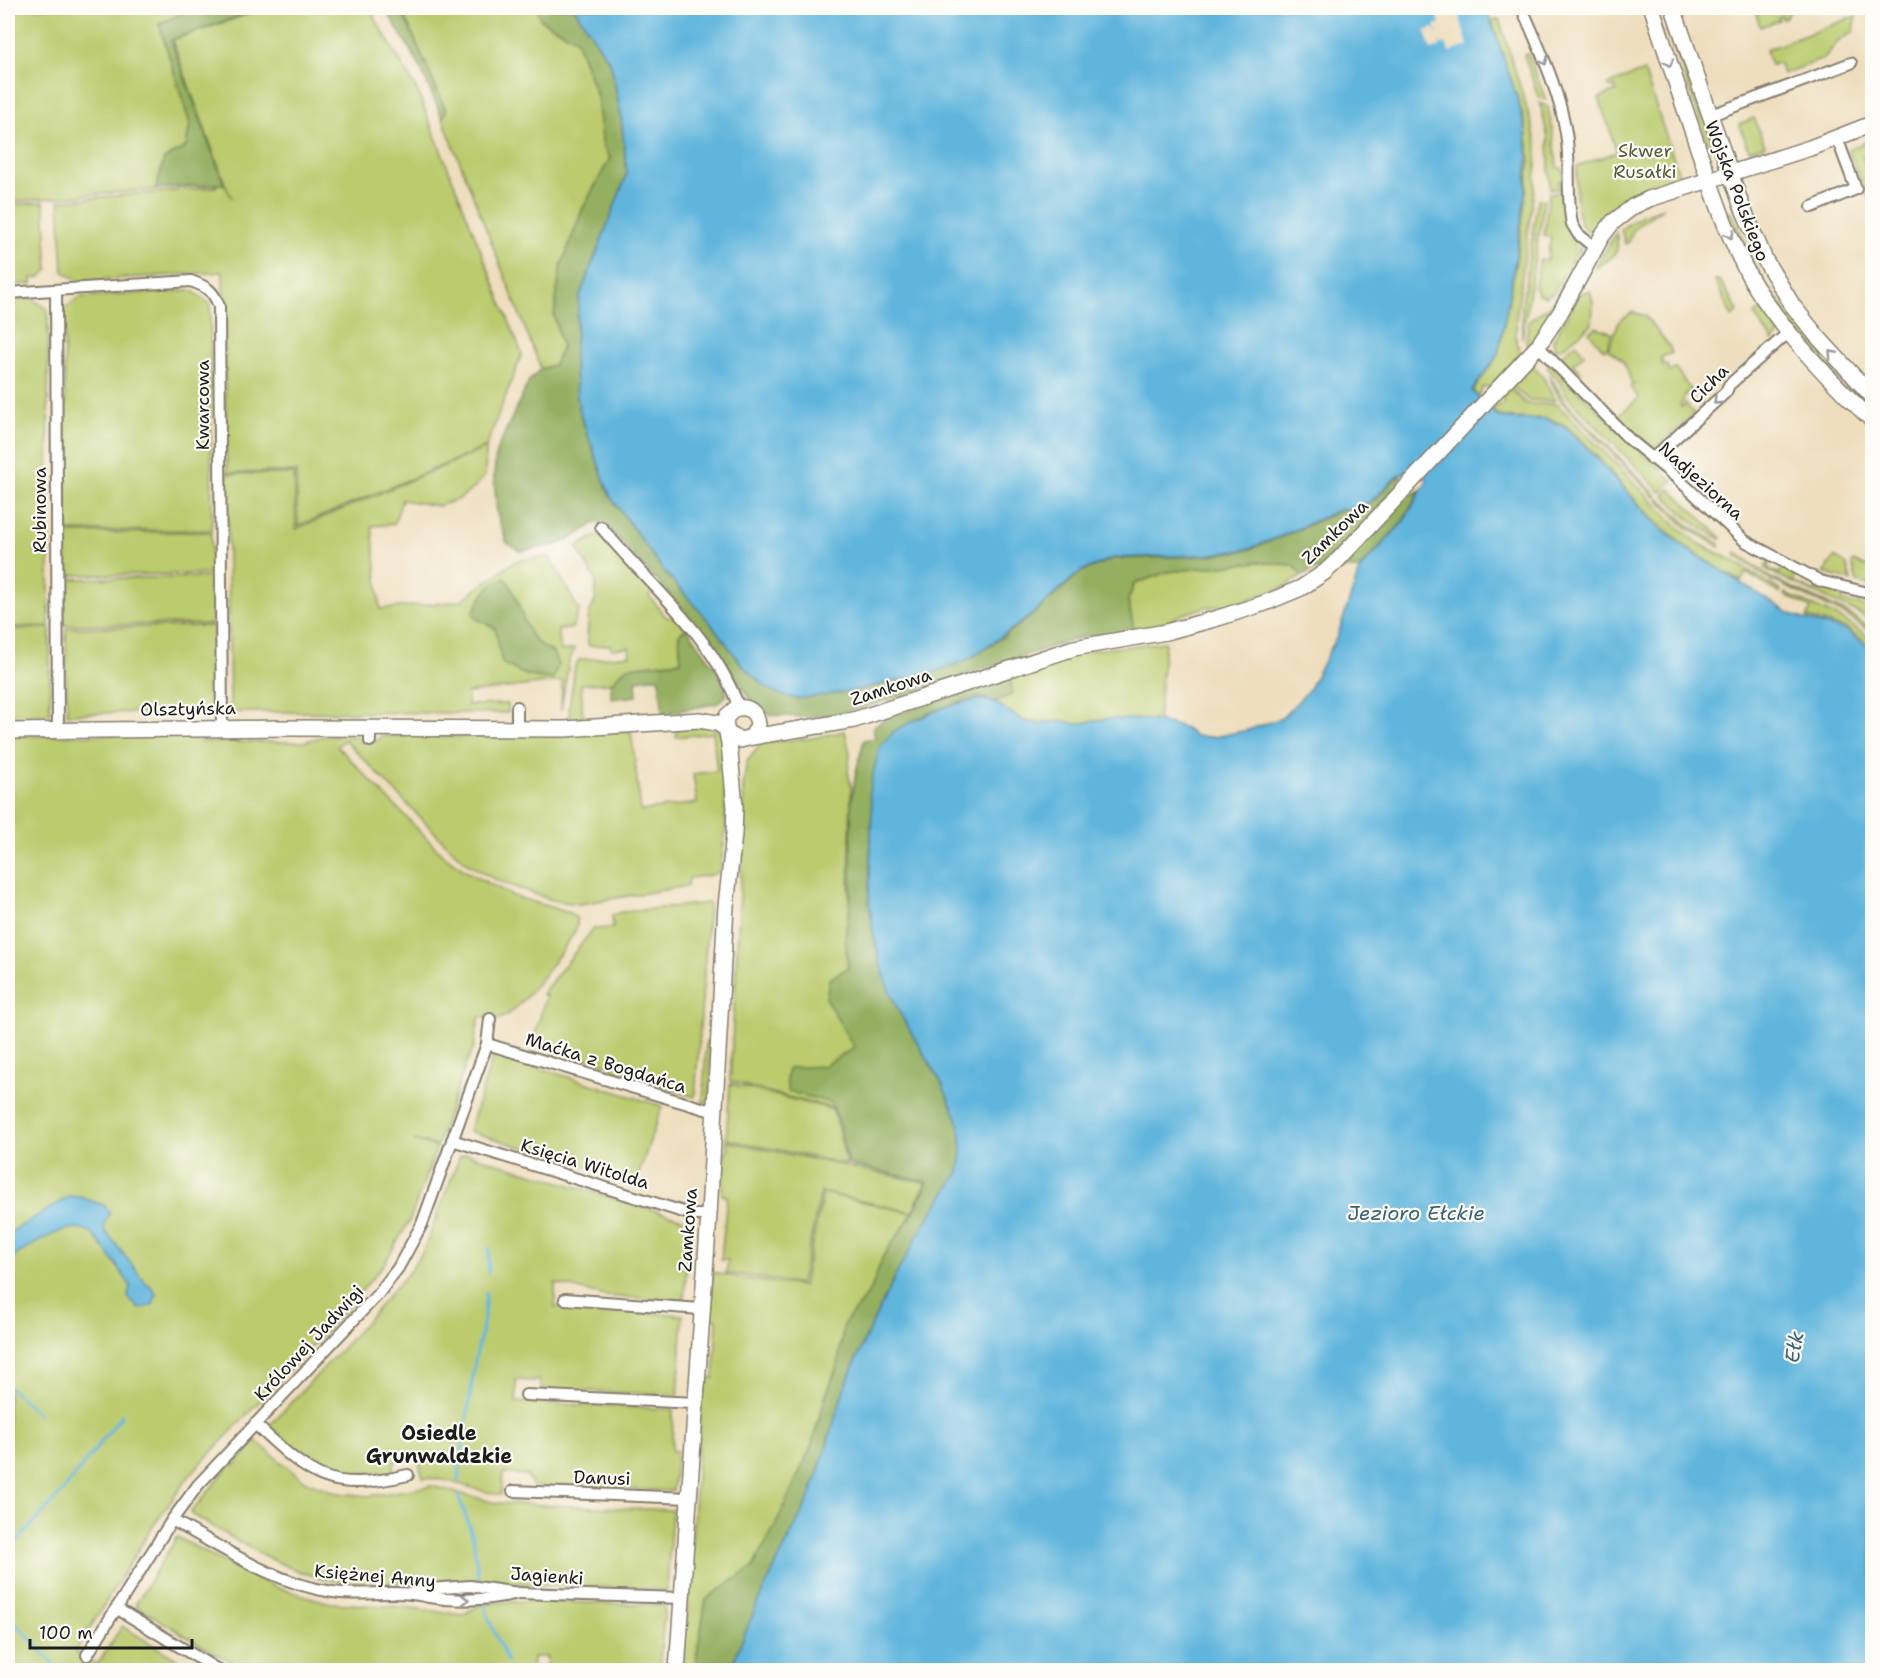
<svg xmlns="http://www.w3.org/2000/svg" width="1880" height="1678" font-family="'Shantell Sans',sans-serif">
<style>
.green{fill:#bbcb6e;stroke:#6c7445;stroke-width:1.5}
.forest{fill:#94af61;stroke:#58663e;stroke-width:1.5}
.water{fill:#61b5dd;stroke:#3e687c;stroke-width:1.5}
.pier{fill:#eedebe}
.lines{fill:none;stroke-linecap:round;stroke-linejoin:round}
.stream{stroke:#61b5dd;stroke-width:3}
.street-casing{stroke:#857d6d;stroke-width:14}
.secondary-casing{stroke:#857d6d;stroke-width:18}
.street{stroke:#fff;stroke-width:10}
.secondary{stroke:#fff;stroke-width:15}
.oneway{stroke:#999}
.labels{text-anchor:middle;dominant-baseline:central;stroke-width:4.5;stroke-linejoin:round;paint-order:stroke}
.park-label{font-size:18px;fill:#545939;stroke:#fdfcf7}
.street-label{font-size:18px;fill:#1c1c1c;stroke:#fdfcf7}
.water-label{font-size:20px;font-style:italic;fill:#3b6173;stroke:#fdfcf7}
.neighbourhood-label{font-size:20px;font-weight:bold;fill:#1c1c1c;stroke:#fdfcf7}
</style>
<rect width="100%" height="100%" fill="#fdfcf7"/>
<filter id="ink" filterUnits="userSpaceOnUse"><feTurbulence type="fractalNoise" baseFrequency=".0167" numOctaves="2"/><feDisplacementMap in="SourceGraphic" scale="12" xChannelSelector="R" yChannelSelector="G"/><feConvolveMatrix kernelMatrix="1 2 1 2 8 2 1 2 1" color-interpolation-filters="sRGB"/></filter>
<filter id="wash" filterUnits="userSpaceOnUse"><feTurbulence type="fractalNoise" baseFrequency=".008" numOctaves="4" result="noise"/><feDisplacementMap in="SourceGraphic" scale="24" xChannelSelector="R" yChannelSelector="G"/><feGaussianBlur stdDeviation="1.35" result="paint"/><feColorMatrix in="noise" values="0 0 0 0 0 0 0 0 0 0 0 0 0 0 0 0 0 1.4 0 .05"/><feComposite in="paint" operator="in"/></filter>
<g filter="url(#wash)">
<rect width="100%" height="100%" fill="#eedebe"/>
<g class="green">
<path d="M8,8H194L159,24L190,124L186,147L164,159L156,189L8,202Z"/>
<path d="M267,8H369L417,90L522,354L486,447L298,526L296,472L227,473L223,272L78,281L63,271L59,201L216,187V184H224L232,198L226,186L172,40Z"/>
<path d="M399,8H536L542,21L576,39L597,96L603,146L610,158L582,210L554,316L562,346L554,365L541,369L443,119L446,110L409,26Z"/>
<path d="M1755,8H1791L1787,17L1783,19L1782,16L1778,17L1779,20L1760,27Z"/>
<path d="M1856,16L1854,31L1839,41L1823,59L1783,74L1779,63L1771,65L1766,50Z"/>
<path d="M1499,19L1532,125L1537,145L1535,182L1516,319V342L1521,353L1491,387H1483L1479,397L1473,391L1498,355L1519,246L1530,160L1525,123L1492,21Z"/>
<path d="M1674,28L1714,142L1708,144L1682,68L1666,31Z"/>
<path d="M1528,54L1546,100L1538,96L1524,55Z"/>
<path d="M1644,71L1681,180L1631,198L1608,217L1606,215L1592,232C1571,230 1577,182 1577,166L1617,152L1599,98L1617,91L1615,87L1612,88L1607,85Z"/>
<path d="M1540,103L1548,107L1553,133L1557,167L1561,168L1564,172L1565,181H1559L1560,189H1550L1548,138Z"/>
<path d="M1754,118L1765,145L1749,150L1739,124Z"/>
<path d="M1872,139V151L1862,156L1872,178V201L1870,202L1848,150Z"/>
<path d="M1549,193H1565C1565,210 1565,225 1575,239L1574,244L1576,253L1554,292L1546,297L1538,294L1535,286L1540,260H1547L1551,237L1544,235Z"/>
<path d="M1538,199L1544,200L1539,236L1532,235Z"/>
<path d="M44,202L48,270L39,278H32V284L8,285V205Z"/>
<path d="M1663,208C1652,216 1630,226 1629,242L1625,244L1621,229L1641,216Z"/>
<path d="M1731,211L1751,258L1768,288L1820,350L1872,405L1871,411C1827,366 1775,316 1747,259C1740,244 1734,228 1727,212Z"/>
<path d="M1616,233C1622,256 1611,258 1594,269Z"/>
<path d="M1532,238L1538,239L1522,339V306Z"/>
<path d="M1579,245L1582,257L1550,315L1528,346L1526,340L1529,321L1548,307L1555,299L1579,257Z"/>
<path d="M1715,280H1720L1738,311L1732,317Z"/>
<path d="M191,290L210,304L212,530L66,531L64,309L80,297Z"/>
<path d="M1590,291L1593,302L1592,324L1563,347L1555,350L1553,340L1578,297L1581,293Z"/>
<path d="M32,298L48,310L49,626L8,627V300Z"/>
<path d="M1759,311H1764L1779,335L1773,341L1754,315Z"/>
<path d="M1633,312L1645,316L1669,346L1672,353L1661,357L1663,366L1666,364L1669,371L1675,368L1691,390L1686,394L1680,406L1683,407L1685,403L1694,414L1654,449L1617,416L1639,398L1630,387L1634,383H1631C1628,368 1623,357 1608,350L1619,321Z"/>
<path d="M1596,327L1612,333L1607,348L1604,350L1589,332Z"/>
<path d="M1576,343L1584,354L1573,364L1581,373L1578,376L1561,356Z"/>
<path d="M1550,364L1673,481L1661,492L1568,397L1558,380L1547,367Z"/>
<path d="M1532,365L1543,377L1555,401L1528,400L1512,386Z"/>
<path d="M1548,374L1568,405L1657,496L1655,497L1561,401Z"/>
<path d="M1510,388L1526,404H1557L1676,525L1696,542L1735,562L1781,591L1779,593L1746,573L1741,581C1713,565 1685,548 1661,526C1640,507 1621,484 1602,462C1591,450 1580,436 1566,426C1543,410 1513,427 1492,410L1497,406L1503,404V396Z"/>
<path d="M486,448L485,476L473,489L459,499L438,506L402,500L394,524L372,526L380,609L460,601L515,561L549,556L579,610L572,628L558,630L561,651L575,649L569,661L561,710L562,681L467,693L468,705L508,704V713L230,712L227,474H294L296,529Z"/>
<path d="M1670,489L1722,538L1720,539L1692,522L1664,495Z"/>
<path d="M1660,498L1689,526L1720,544L1719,547L1687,528L1658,500Z"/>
<path d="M211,532L212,574L65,575L66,533Z"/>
<path d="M599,536L608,541L653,589L649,596L666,617L677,618L687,628L679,634L681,661L627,667L611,683L581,684L583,721H571L569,708L575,666L579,660L630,655L629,647L612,649L610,645L589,646L587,639L589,614L595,601L596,581L578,549V546L592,538Z"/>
<path d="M1736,552L1771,578L1845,612L1872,629V633L1844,614L1771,580L1735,555Z"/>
<path d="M1835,557L1847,565L1851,581L1824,573Z"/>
<path d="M1769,560L1771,561L1768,568L1779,574L1783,567L1796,575L1793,582L1815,592L1818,585L1844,592L1842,601L1872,607V622L1860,614L1771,572L1765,568Z"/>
<path d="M1853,561L1872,569V586L1857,582L1852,564Z"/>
<path d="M1257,562L1293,565L1302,576L1286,586L1232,605L1206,607L1178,616L1162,626L1134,630L1128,600L1135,584L1167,572Z"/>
<path d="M212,577V624L64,625V579Z"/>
<path d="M1785,593L1842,619L1872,639V646L1845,628L1807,618L1811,608L1784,595Z"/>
<path d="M213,626L214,712L196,713V716L143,712L67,714L66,628Z"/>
<path d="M50,628V714L8,715V629Z"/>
<path d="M1165,642L1158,721L1106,719L1076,724L1064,721L1038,723L1024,721L994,702L1011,695V677L1036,666L1085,651Z"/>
<path d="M707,725L719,732L722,738L726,826L720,871L712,875L689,878L687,886L580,904L555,901L498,881L468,864L449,847L345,740L337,746L443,855L467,872L513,896L570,913L577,919V925L573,935C559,953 520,1015 498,1019C492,1020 484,1017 479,1017L474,1047L467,1061L437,1146L414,1140L437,1147L410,1220L384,1264L349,1306L190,1475L151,1529L75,1652L97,1665L122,1626L194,1670H8V736L199,734L200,742H303L324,736H356L361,742L377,741L381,736L501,737V734L631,731L641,811L697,803L693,774L717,771L713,733L676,737L677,729Z"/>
<path d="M845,731L850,754L848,772L851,785L849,899L855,948L929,1131L775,1094L730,1081L744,820L743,788L747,761L762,743L813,738Z"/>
<path d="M709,903L695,1097L612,1072L613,1066L533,1042L546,996L542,994L593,929L613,928L612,915L621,912Z"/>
<path d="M706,1041H710V1099L703,1104Z"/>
<path d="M494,1054L662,1106L636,1182L469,1131Z"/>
<path d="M730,1084L832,1109L836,1119L846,1164L726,1139Z"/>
<path d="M726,1141L926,1183L912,1212L821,1192L801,1284L726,1273L728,1260H721L727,1196L722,1195L725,1152L729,1149Z"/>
<path d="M467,1154L690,1221L684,1301L605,1296L555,1283V1307L683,1315L678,1395L542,1389L539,1380L534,1381L516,1380V1402L673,1409L672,1451H677L673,1491L533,1486L527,1475L503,1473L501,1495C475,1491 450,1478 423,1478L418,1458L394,1462L393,1474L346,1472L317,1466L269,1426L350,1340L410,1271L422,1253L428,1239L460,1156Z"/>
<path d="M823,1193L913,1213L883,1256L871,1290L844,1324L838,1364L825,1398L811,1447L776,1524L753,1567L706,1599L696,1660L700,1670H683L702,1391H705L706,1378H714L717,1319L710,1318L713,1272L745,1279L803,1286Z"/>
<path d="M256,1441L304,1481L338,1493L369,1496L432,1486L496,1503L672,1510L667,1590L484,1582L421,1585V1582C385,1583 349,1587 314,1576C270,1563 230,1536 190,1513L232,1463L235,1465Z"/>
<path d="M177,1537L238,1570L275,1587L330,1603L405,1607L462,1615L482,1604L527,1601L665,1605L659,1670H546L547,1657H533L532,1670H252L212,1652L135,1605Z"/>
</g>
<g class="forest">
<path d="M194,8H261L171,40L224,184L156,189L164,159L186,147L190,124L159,24Z"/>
<path d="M385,8H399L409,26L446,111L443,119L418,63Z"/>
<path d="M536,8H574L611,64L621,116L627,174L579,298L574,355L577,397L581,416L610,496L663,570L709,621L744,667L853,691L935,672L969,659L993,644L1029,618L1081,572L1113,559L1205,556L1247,550L1282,537L1342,510L1360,508L1377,498L1395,479L1401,475L1399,483L1412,494L1420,490L1403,521L1359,569L1313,570L1302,576L1293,565L1257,562L1167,572L1134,584L1128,600L1134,630L1079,638L865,707L831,715L801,717L770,715L751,700L719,654L679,605L606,525L595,523L576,536L557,545L520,551L507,543L497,514L494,477L496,452L529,381L541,369L554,365L562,347L554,316L560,269L582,210L610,158L603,146L597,96L576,39L541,20Z"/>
<path d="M505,578C521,597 520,625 537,642C540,646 548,649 553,652L558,665L553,679C531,678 521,674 502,663L495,628L475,618L473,611C484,596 486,583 505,578Z"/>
<path d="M687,628L720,675L727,695L718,703L663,714L659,677L636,680L637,696L611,699V683L627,667L681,661L679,634Z"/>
<path d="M1011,677L1012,695L995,701L980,698L963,701L929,713L894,731L869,792L872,807L869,900L873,931L880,962L890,993L903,1019L941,1082L957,1118L961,1134L962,1153L959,1172L924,1225L897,1273L869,1330L845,1386L812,1492L758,1602L730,1670H700L696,1660L706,1599L753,1567L776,1524L811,1447L825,1398L838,1364L844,1324L871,1290L883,1256L913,1213L928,1182L848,1164L838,1119L831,1103L788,1091L786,1081L788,1068L823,1066L854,1048L826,999L829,979L848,968L845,936L851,898V802L856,772L864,740L875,738L873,727L888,717Z"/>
</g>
<g class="water">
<path d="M574,8H1486L1518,99L1526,131L1528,160L1525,197L1510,293L1498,355L1472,391L1499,417L1510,419H1546L1565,427L1588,449L1659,527L1685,548L1787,612L1806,620L1845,630L1872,649V1670H730L758,1602L812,1492L845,1386L869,1330L897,1273L924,1225L959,1172L962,1153L961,1134L957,1118L941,1082L903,1019L890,993L880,962L873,931L869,900L872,807L869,792L879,748L894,731L913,721L945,707L980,699L994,702L1024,721L1038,723L1064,721L1077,724L1106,719H1140L1158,721L1183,727L1195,736L1214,737L1248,730L1282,718L1307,692L1337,637L1360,569L1404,521L1427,481L1424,473L1417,469H1410L1395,478L1376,497L1360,508L1341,509L1282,536L1248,549L1206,555L1113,558L1080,572L1029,617L969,659L935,672L853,691L797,699L781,695L767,688L744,667L709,621L663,570L610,496L581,416L577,397L574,355L579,298L627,174L621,116L611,64Z"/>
<path d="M70,1196L80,1197L104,1205L110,1213L105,1222L104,1229L146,1283L151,1286L156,1294L153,1305L139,1309L128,1297L130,1285C120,1271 102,1243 91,1233C70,1216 27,1250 8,1260V1232L9,1233Z"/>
</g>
<path class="pier" d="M1457,8L1468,46L1449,52L1446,43L1441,45L1439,39L1440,47L1431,50L1425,31L1434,28L1438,35L1435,25L1440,23L1437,14Z"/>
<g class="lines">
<g class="stream">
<path d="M488,1273L489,1248"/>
<path d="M8,1386L39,1415"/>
<path d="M458,1481L475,1361L483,1326L486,1293"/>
<path d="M458,1495L473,1537L479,1582"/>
<path d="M8,1551L63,1491L122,1415"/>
<path d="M485,1605C489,1625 500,1642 507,1662"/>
<path d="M8,1615L57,1668L62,1670"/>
</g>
</g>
</g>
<g filter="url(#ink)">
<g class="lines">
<g class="street-casing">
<g id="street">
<path d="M1522,8C1539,48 1559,89 1566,133C1571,163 1566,194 1572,224L1578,234L1595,248"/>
<path d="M1711,115L1851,63"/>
<path d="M1812,207L1856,189L1837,138"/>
<path d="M56,290L58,730"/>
<path d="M8,293L191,281C207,287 213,290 219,306L222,728"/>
<path d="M1538,346L1629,439L1678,479L1745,541L1820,581L1872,594"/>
<path d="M1652,459L1726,392L1729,385L1789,332"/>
<path d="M601,527C649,585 714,636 739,708"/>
<path d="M517,707V729"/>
<path d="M370,728V741"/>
<path d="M487,1044L715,1112"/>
<path d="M452,1140L693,1215H709"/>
<path d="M565,1299L701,1309"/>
<path d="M526,1395L696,1403"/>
<path d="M255,1424C312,1477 328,1493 408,1475"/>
<path d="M513,1491L690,1498"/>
<path d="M172,1520C223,1548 275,1584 333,1592C359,1596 385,1591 411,1594C417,1594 423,1596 429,1597C459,1602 489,1600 519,1593"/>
<path d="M413,1593L429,1589L470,1586L519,1593L683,1598"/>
<path d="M116,1608L218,1670"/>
<path d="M87,1655L172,1520L198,1485L379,1293L398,1268L422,1224L487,1044L490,1019"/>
</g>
</g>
<g class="secondary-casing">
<g id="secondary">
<path d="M1652,8C1667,56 1683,103 1699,151C1715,197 1730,244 1755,286C1787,336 1829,380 1872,420"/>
<path d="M1673,8L1741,204L1765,260L1793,306L1817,336L1872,396"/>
<path d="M8,731L286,728L565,729L699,720L717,723L725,728"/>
<path d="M752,737L854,720L1074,648L1166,632L1218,618L1265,603L1301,588L1325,572L1338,560L1538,346L1560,313L1602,236L1613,222L1634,206L1649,199L1810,148L1872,124"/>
<path d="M677,1670L709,1215L726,906L734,834L735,807L729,743L725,722L727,716L735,709C748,705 757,712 758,725L752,737L740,740L727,733"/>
</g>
</g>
<use href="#street" class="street"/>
<use href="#secondary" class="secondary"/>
</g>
<defs><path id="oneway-chevron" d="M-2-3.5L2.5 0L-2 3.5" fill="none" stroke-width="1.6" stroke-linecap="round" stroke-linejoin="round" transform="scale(1.5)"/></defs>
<g class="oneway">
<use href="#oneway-chevron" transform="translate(1544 61) rotate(68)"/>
<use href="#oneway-chevron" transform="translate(1669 63) rotate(73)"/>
<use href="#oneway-chevron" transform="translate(1730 235) rotate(68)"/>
<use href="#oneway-chevron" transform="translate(1832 354) rotate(-132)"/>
<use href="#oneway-chevron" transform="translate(1717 401) rotate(137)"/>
<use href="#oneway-chevron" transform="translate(465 1600) rotate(1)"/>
</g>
</g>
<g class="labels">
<g class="park-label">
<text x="1645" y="151">Skwer<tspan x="1645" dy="21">Rusałki</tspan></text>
</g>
<g class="street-label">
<text transform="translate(1737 191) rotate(69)">Wojska Polskiego</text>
<text transform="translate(1709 384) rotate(-45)">Cicha</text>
<text transform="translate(203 405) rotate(-90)">Kwarcowa</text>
<text transform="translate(1701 481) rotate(42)">Nadjeziorna</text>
<text transform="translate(40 510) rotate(-90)">Rubinowa</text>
<text transform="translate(1335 532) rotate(-44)">Zamkowa</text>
<text transform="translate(891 687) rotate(-18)">Zamkowa</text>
<text transform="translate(188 709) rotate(-1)">Olsztyńska</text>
<text transform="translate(606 1063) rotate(17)">Maćka z Bogdańca</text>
<text transform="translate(585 1164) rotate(17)">Księcia Witolda</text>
<text transform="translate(688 1230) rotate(-86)">Zamkowa</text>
<text transform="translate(309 1343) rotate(-47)">Królowej Jadwigi</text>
<text transform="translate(602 1478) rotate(2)">Danusi</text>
<text transform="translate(375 1576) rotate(5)">Księżnej Anny</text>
<text transform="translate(547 1576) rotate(4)">Jagienki</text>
</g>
<g class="water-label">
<text x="1416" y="1213">Jezioro Ełckie</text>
<text transform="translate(1794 1347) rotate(-80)">Ełk</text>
</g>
<g class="neighbourhood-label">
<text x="439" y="1433">Osiedle<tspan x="439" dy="23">Grunwaldzkie</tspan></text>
</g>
</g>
<rect width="1880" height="1678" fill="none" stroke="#fdfcf7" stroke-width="30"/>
<path d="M30 1639v9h162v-9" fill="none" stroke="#1c1c1c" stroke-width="3"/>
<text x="39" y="1639" font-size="18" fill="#1c1c1c" stroke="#fdfcf7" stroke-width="4.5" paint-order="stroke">100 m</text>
</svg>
